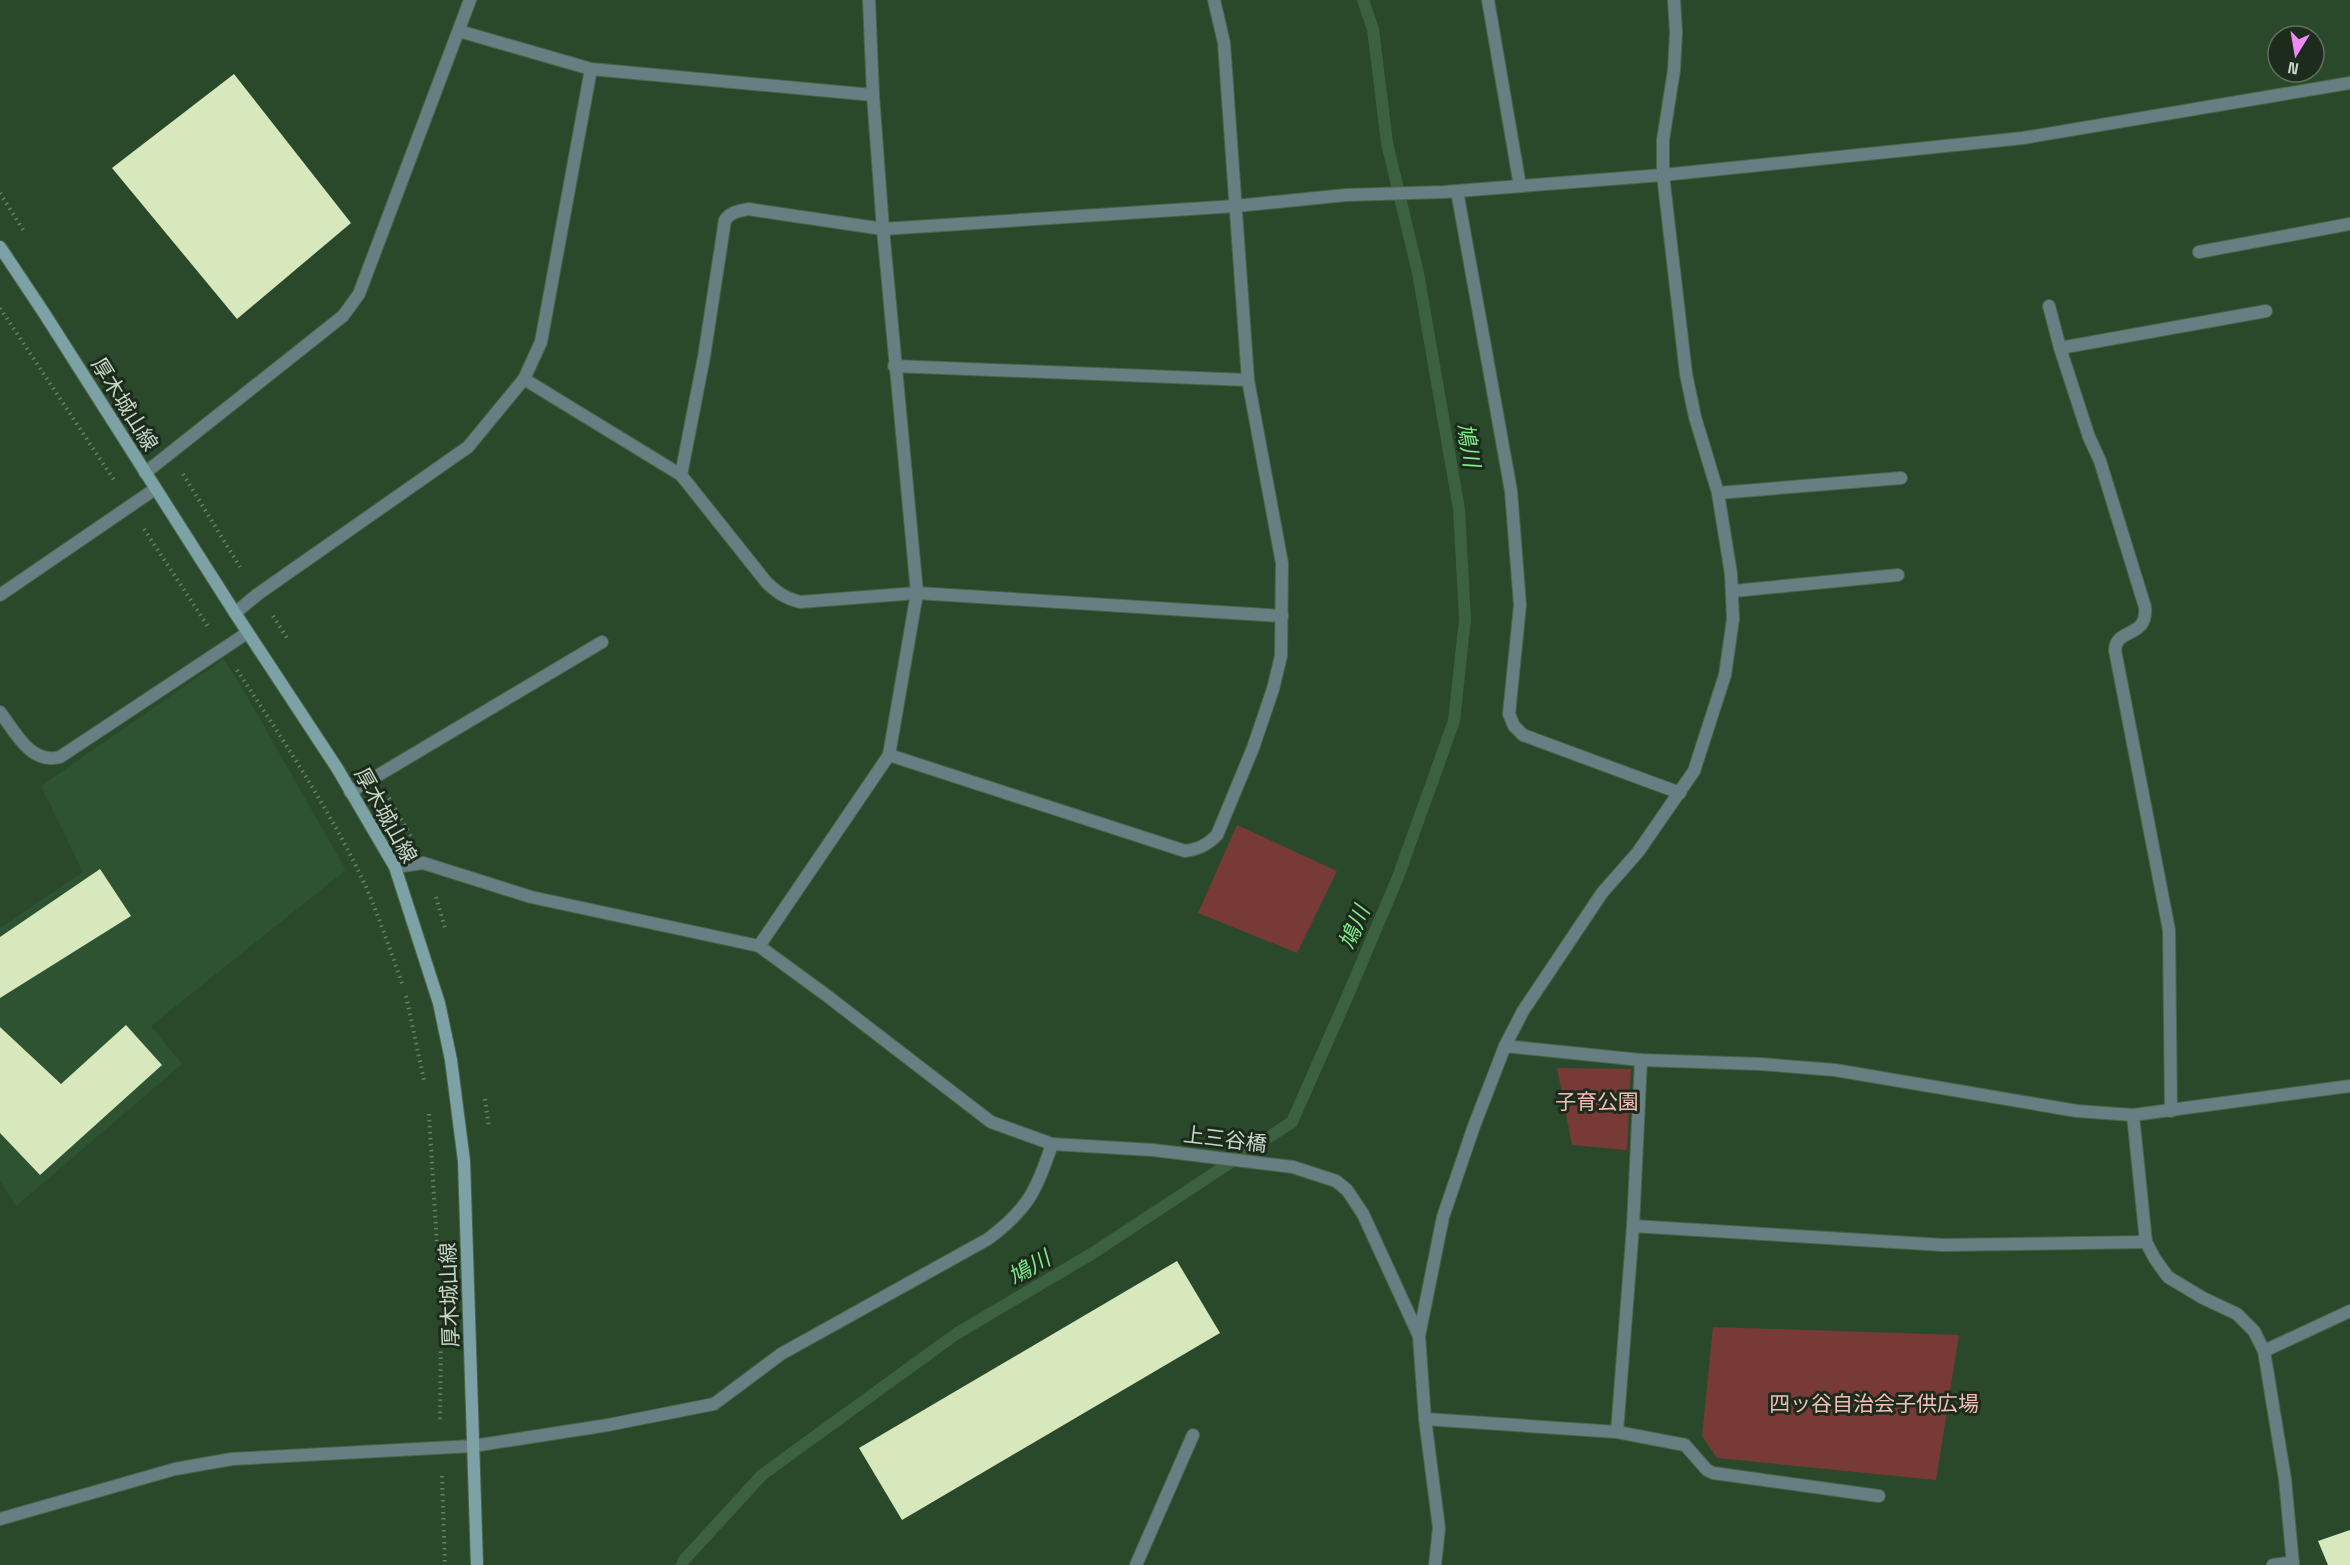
<svg xmlns="http://www.w3.org/2000/svg" width="2350" height="1565" font-family="'Space Grotesk','Noto Sans JP',sans-serif">
<style>
.built{fill:#2e5330}
.green{fill:#783a36}
.lines{fill:none;stroke-linecap:round;stroke-linejoin:round}
.stream{stroke:#3b6140;stroke-width:12}
.building{fill:#d6e8bc}
.lane-casing{stroke:#49654a;stroke-width:14}
.street-casing{stroke:#49654a;stroke-width:14}
.secondary-casing{stroke:#49654a;stroke-width:14}
.path{stroke:#668067;stroke-width:4;stroke-dasharray:1.5 4.5;stroke-linecap:butt}
.lane{stroke:#677f82;stroke-width:12}
.street{stroke:#677f82;stroke-width:12}
.secondary{stroke:#7ca2a6;stroke-width:12}
.labels{text-anchor:middle;dominant-baseline:central;stroke-width:6;stroke-linejoin:round;paint-order:stroke}
.street-label{font-size:21px;fill:#c6d7c6;stroke:#1d2b1d}
.park-label{font-size:21px;fill:#f6bcb6;stroke:#1d2b1d}
.water-label{font-size:22px;font-style:italic;fill:#7fec86;stroke:#1d2b1d}
</style>
<rect width="100%" height="100%" fill="#2a492b"/>
<path class="built" d="M224,659L245,693L346,870L151,1026L182,1064L16,1206L0,1181V928L83,872L41,786Z"/>
<g class="green">
<path d="M1237,825L1337,871L1297,953L1198,913Z"/>
<path d="M1557,1068L1631,1069L1627,1150L1572,1145Z"/>
<path d="M1713,1327L1959,1335L1936,1480L1717,1458L1702,1436Z"/>
</g>
<g class="lines">
<path class="stream" d="M682,1565L684,1560L762,1475L956,1334L1093,1253L1292,1122L1348,995L1398,877L1454,721L1465,619L1459,509L1418,273L1387,143L1373,29L1363,0"/>
</g>
<g class="building">
<path d="M234,74L351,223L237,319L112,168Z"/>
<path d="M100,869L131,916L0,998V937Z"/>
<path d="M126,1025L162,1065L40,1175L0,1133V1027L61,1084Z"/>
<path d="M1177,1261L1220,1333L902,1520L859,1448Z"/>
<path d="M2350,1530V1565H2328L2318,1541Z"/>
</g>
<g class="lines">
<g class="lane-casing">
<g id="lane">
<path d="M2199,252L2350,224"/>
<path d="M2049,306L2060,348L2089,437L2100,461L2145,607C2148,639 2116,627 2115,650"/>
<path d="M2060,348L2266,311"/>
<path d="M1718,493L1901,478"/>
<path d="M1733,591L1898,575"/>
<path d="M0,595L155,489"/>
<path d="M0,712C15,732 31,765 60,757L247,633"/>
<path d="M350,792L602,642"/>
<path d="M2264,1351L2350,1311"/>
<path d="M1617,1432L1685,1445L1707,1470L1713,1473L1879,1496"/>
<path d="M1136,1565L1193,1435"/>
<path d="M2273,1565L2293,1562"/>
</g>
</g>
<g class="street-casing">
<g id="street">
<path d="M869,0L873,95L883,229L917,593L889,755"/>
<path d="M1488,0L1520,186"/>
<path d="M459,31L591,69L873,95"/>
<path d="M1457,191L1511,491L1520,605L1509,714L1514,726L1523,735L1680,793"/>
<path d="M894,366L1248,380"/>
<path d="M524,379L681,475L767,583C778,593 785,598 800,602L917,593L1282,616"/>
<path d="M145,473L343,316L359,294L470,0"/>
<path d="M681,475L704,357L725,220C731,212 738,211 748,209L883,229L1236,206L1346,195L1444,192L1663,175L2023,138L2350,83"/>
<path d="M235,613L258,594L468,447L524,379L541,342L591,69"/>
<path d="M2115,650L2169,930L2171,1111"/>
<path d="M395,867L423,863L531,897L759,946L826,995L991,1122L1052,1144L1153,1150L1293,1167L1336,1181L1347,1190L1363,1214L1419,1336L1425,1419L1439,1528L1435,1565"/>
<path d="M759,946L889,755L1185,851C1199,849 1207,845 1217,835L1253,748L1273,689L1281,656L1282,563L1248,380L1224,43L1214,0"/>
<path d="M1505,1046L1523,1011L1602,893L1638,852L1694,771L1725,675L1733,619L1731,574L1718,493L1695,417L1686,374L1663,175V140L1674,70L1676,32L1674,0"/>
<path d="M2133,1115L2146,1242L2155,1259L2168,1277L2203,1298L2237,1314L2254,1331L2264,1351L2285,1479L2293,1565"/>
<path d="M1633,1226L1943,1245L2146,1242"/>
<path d="M1419,1336L1443,1217L1474,1126L1505,1046L1641,1060L1760,1064L1835,1070L2077,1111L2133,1115L2350,1086"/>
<path d="M1425,1419L1617,1432L1633,1226L1641,1060"/>
<path d="M0,1519L175,1469L232,1459L473,1446L608,1425L714,1404L781,1354L988,1239C1028,1209 1037,1190 1052,1144"/>
</g>
</g>
<g class="secondary-casing">
<path id="secondary" d="M0,247L44,313L235,613L337,768L395,867L439,1003L451,1060L464,1161L477,1565"/>
</g>
<g class="path">
<path d="M0,193L25,233"/>
<path d="M0,308L116,483"/>
<path d="M183,474L240,567"/>
<path d="M144,529L209,628"/>
<path d="M273,616L287,638"/>
<path d="M237,670C283,740 331,811 366,887C380,919 391,953 403,986"/>
<path d="M389,798L412,838"/>
<path d="M436,897L445,928"/>
<path d="M406,996L424,1080"/>
<path d="M485,1099L489,1127"/>
<path d="M429,1114L438,1262"/>
<path d="M440,1419L441,1339"/>
<path d="M442,1476L445,1565"/>
</g>
<use href="#lane" class="lane"/>
<use href="#street" class="street"/>
<use href="#secondary" class="secondary"/>
</g>
<g class="labels">
<g class="street-label">
<text transform="translate(125 404) rotate(58)">厚木城山線</text>
<text transform="translate(386 815) rotate(61)">厚木城山線</text>
<text transform="translate(1225 1139) rotate(7)">上三谷橋</text>
<text transform="translate(449 1295) rotate(-92)">厚木城山線</text>
</g>
<g class="park-label">
<text x="1597" y="1101">子育公園</text>
<text x="1874" y="1403">四ッ谷自治会子供広場</text>
</g>
<g class="water-label">
<text transform="translate(1469 445) rotate(80)">鳩川</text>
<text transform="translate(1354 927) rotate(-67)">鳩川</text>
<text transform="translate(1029 1267) rotate(-30)">鳩川</text>
</g>
</g>
<g transform="translate(2296 54) rotate(191)"><circle r="28" fill="#1d2b1d" stroke="#617061" stroke-width="1.5"/>
<path d="M0-4.5L10 22L0 15L-10 22Z" fill="#f08bf6"/>
<text y="-9" font-size="16" font-weight="bold" text-anchor="middle" fill="#c6d7c6">N</text>
</g>
</svg>
